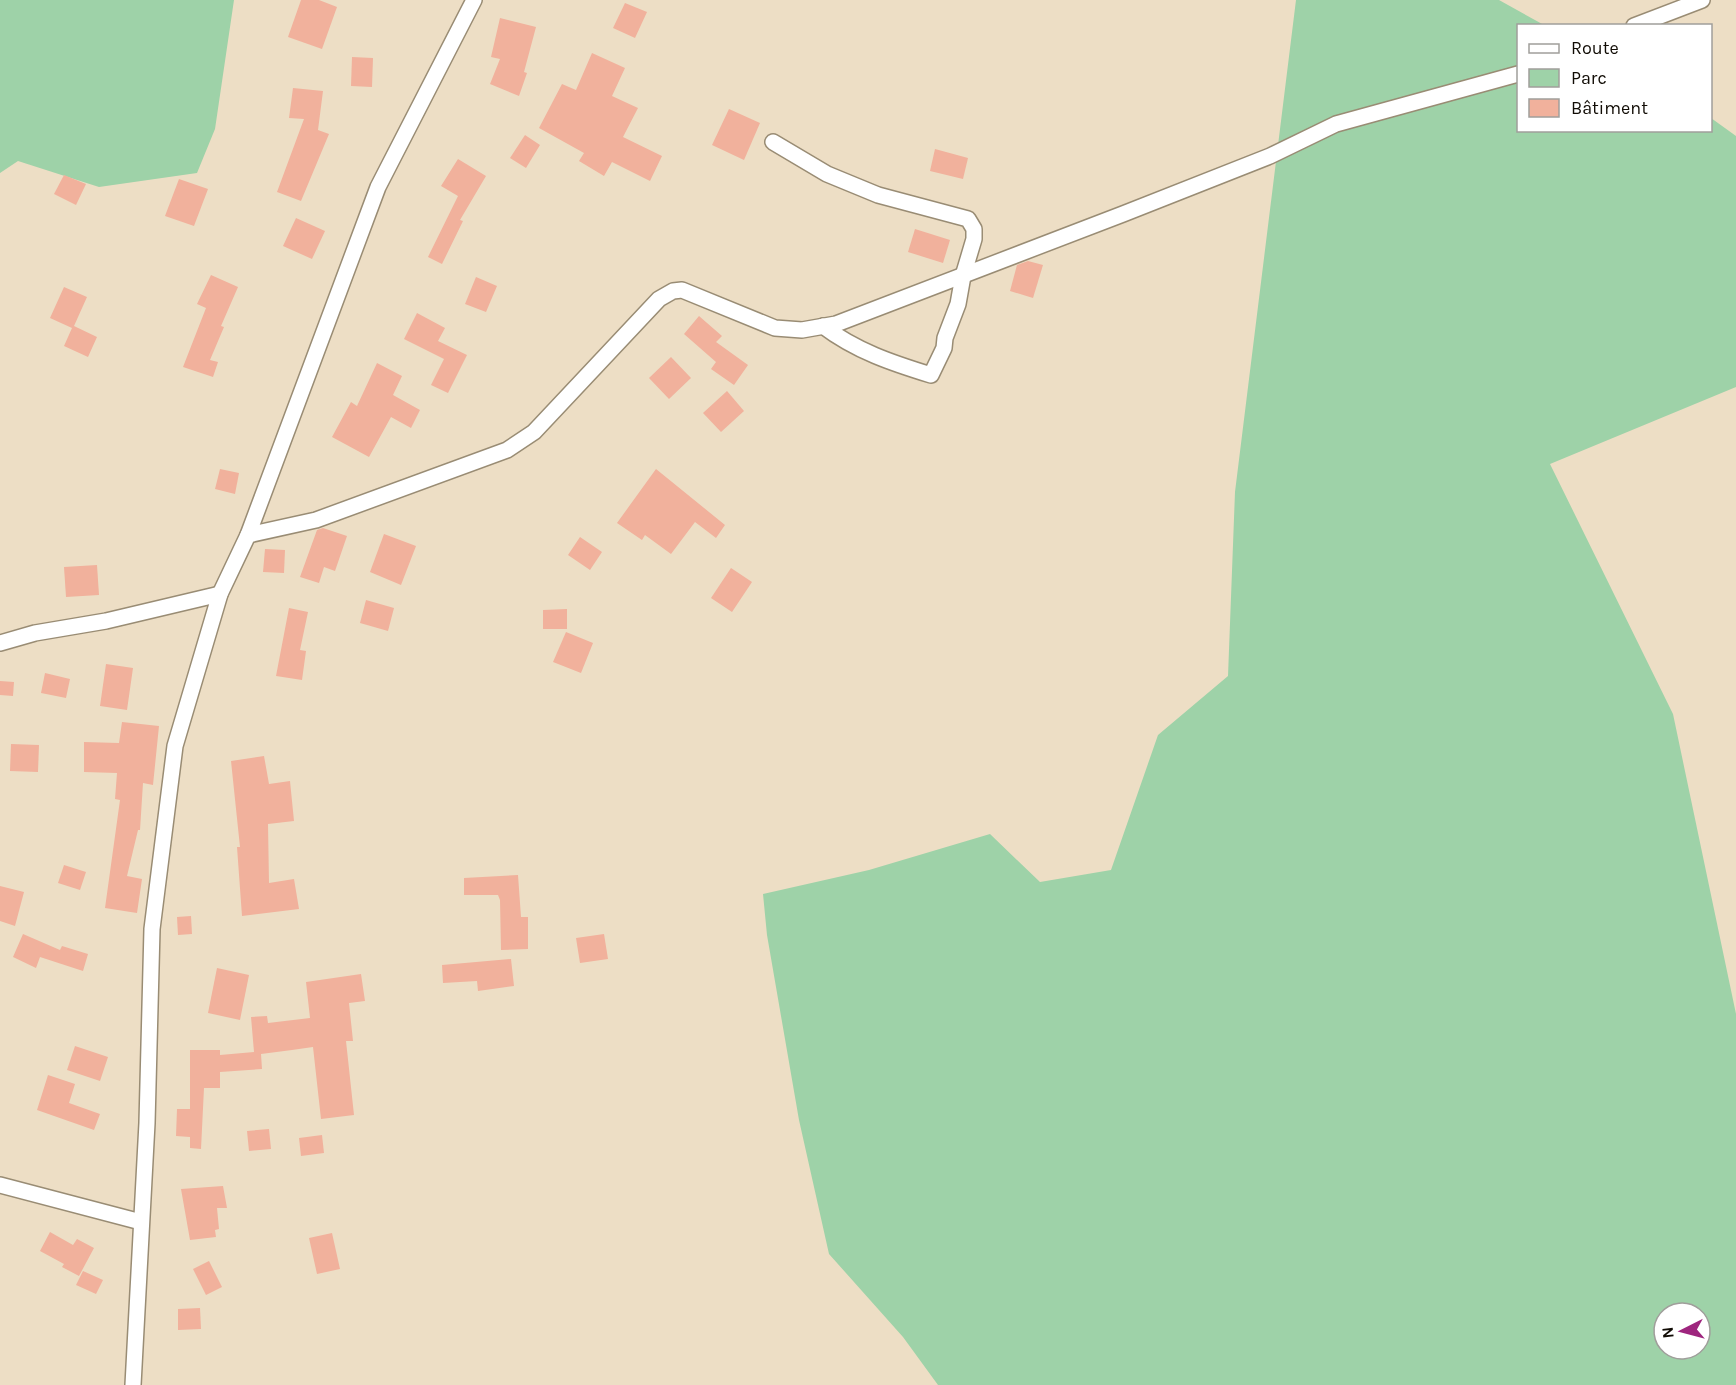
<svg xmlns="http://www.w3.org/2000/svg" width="1736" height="1385" font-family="Karla,sans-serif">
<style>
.green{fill:#9ed2a8;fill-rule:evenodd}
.building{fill:#f1b19c}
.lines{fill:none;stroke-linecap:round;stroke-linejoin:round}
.minor-casing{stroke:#998c74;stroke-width:18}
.minor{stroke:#fff;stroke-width:15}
</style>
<rect width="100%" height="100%" fill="#eddec5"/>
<g class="green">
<path d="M0,0H234L215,129L197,173L99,187L18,161L0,173Z"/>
<path d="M1296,0H1499L1544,25L1518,26V130H1710L1711,118L1736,136V387L1550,464L1673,714L1736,1014V1385H938L903,1337L829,1254L799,1120L767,935L763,894L869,870L990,834L1040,882L1111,870L1158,735L1228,676L1235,492ZM1664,1313H1700V1349H1664Z"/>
</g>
<g class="building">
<path d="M301,0H319L337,7L322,49L288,37Z"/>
<path d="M625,3L647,12L635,38L613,28Z"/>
<path d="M500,18L536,27L524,72L527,73L519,96L490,84L500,59L491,57Z"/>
<path d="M592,53L625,68L612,96L638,108L623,137L662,156L650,181L612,162L604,176L579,161L584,153L539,128L562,84L576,90Z"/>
<path d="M352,57L373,58L372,87L351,86Z"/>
<path d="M293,88L323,91L318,130L329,134L301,201L277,192L304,119L289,118Z"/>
<path d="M729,109L760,123L744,160L712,145Z"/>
<path d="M525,135L540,145L526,168L510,158Z"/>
<path d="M935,149L968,158L963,179L930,171Z"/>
<path d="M458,159L486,176L460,220L463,221L442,264L428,257L458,196L441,186Z"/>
<path d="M64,175L86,184L76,205L54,194Z"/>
<path d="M179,179L208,189L194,226L165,216Z"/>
<path d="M296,218L325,231L312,259L283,246Z"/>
<path d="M915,229L950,240L943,263L908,252Z"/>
<path d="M1028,261L1043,265L1033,298L1010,291L1017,265Z"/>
<path d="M211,275L238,287L221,326L224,327L210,360L218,362L213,377L183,367L206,308L197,304Z"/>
<path d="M476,277L497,286L486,312L465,304Z"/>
<path d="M64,287L87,297L74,326L97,337L88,357L64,346L72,328L50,318Z"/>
<path d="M417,313L445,328L438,341L467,355L448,393L431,385L444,359L404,339Z"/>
<path d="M699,316L722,336L716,342L748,365L734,385L711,369L716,362L684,334Z"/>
<path d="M671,357L691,378L669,399L649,378Z"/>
<path d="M377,363L402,376L393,395L420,410L411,428L391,417L369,457L332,437L351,402L357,406Z"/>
<path d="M727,391L744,411L721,432L703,413Z"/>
<path d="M220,469L239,473L235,494L215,489Z"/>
<path d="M656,469L725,525L716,538L695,522L671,554L645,535L642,540L617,523Z"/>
<path d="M323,528L347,536L335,571L324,567L319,583L300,577L317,530Z"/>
<path d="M384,534L416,546L401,585L370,572Z"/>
<path d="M580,537L602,552L590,570L568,555Z"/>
<path d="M265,549L285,550L284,573L263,572Z"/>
<path d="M97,565L99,595L66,597L64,567Z"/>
<path d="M731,568L752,582L732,612L711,598Z"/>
<path d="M366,600L394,608L388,631L360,623Z"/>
<path d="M289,608L308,612L300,650L306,651L302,680L276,676Z"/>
<path d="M567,609V629H543V610Z"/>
<path d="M566,632L593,643L581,673L553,662Z"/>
<path d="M106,664L133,668L127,710L100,706Z"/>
<path d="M45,673L70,679L66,698L41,693Z"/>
<path d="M0,681L14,682L13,696L0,695Z"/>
<path d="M122,722L159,726L153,785L143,783L140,830H138L127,876L142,879L137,913L105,908L120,800L115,799L117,773L84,772V742L119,743Z"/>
<path d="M11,744L39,745L38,772L10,771Z"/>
<path d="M264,756L269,784L290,781L294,821L268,824L269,883L294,879L299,909L242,916L237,847H240L231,761Z"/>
<path d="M64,865L86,872L80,890L58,883Z"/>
<path d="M518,875L521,917H528V949L501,950L500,900L498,895H464V878Z"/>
<path d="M0,886L24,892L15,926L0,921Z"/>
<path d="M191,916L192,934L178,935L177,917Z"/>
<path d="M23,934L60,950L62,946L88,954L83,971L40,957L36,968L13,957Z"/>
<path d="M604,934L608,959L580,963L576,938Z"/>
<path d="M511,959L514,986L478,991L477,981L443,983L442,965Z"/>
<path d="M217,968L249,975L240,1020L208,1013Z"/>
<path d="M361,974L365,1001L349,1003L353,1041H346L354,1115L321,1119L313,1047L292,1050L261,1054L262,1069L220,1072V1088H204L201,1149L190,1148V1137L176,1136L177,1109H190V1050H220V1055L254,1052L251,1017L267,1016L268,1023L310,1018L306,982Z"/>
<path d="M75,1046L108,1057L100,1081L67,1070Z"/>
<path d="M48,1075L75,1084L69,1103L100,1114L94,1130L37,1110Z"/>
<path d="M269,1129L271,1149L249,1151L247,1131Z"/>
<path d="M322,1135L324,1153L301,1156L299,1138Z"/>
<path d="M223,1186L227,1208H217L219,1229L215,1230L216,1237L190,1240L181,1189Z"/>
<path d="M50,1232L73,1245L77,1239L94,1248L79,1276L62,1267L64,1264L40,1251Z"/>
<path d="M332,1233L340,1269L317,1274L309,1238Z"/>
<path d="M209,1261L222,1287L206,1295L193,1269Z"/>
<path d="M83,1271L103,1280L96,1294L76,1285Z"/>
<path d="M200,1308L201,1329L178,1330V1309Z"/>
</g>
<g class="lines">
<g class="minor-casing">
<g id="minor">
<path d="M1634,26L1702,0"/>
<path d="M773,142L827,174L878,195L968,219L974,229V239L963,276L958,304L945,338L944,348L931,375C892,363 856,351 823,326"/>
<path d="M248,535L316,520L507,450L534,432L659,299L673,291L682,290L775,328L802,330L836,324L1123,214L1270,156L1336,124L1518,74"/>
<path d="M0,643L35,633L106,621L220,594"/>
<path d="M0,1185L141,1222"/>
<path d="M133,1385L147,1123L152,929L175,746L220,594L248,535L378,187L474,0"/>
</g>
</g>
<use href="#minor" class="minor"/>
</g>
<rect x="1517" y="24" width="195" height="108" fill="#ffffff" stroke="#a09e9b" stroke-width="1.5"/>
<rect x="1529" y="44" width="30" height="9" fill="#ffffff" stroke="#a09e9b" stroke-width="1.5"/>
<text x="1571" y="54" font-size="18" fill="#110c05">Route</text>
<rect x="1529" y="69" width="30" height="18" fill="#9ed2a8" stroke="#a09e9b" stroke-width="1.5"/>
<text x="1571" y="84" font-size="18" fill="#110c05">Parc</text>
<rect x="1529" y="99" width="30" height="18" fill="#f1b19c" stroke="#a09e9b" stroke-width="1.5"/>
<text x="1571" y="114" font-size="18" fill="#110c05">Bâtiment</text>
<g transform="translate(1682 1331) rotate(264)"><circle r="28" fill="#ffffff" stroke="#a09e9b" stroke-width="1.5"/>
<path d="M0-4.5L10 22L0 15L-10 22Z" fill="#9e257e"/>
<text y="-9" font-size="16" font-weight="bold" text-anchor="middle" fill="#110c05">N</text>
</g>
</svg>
